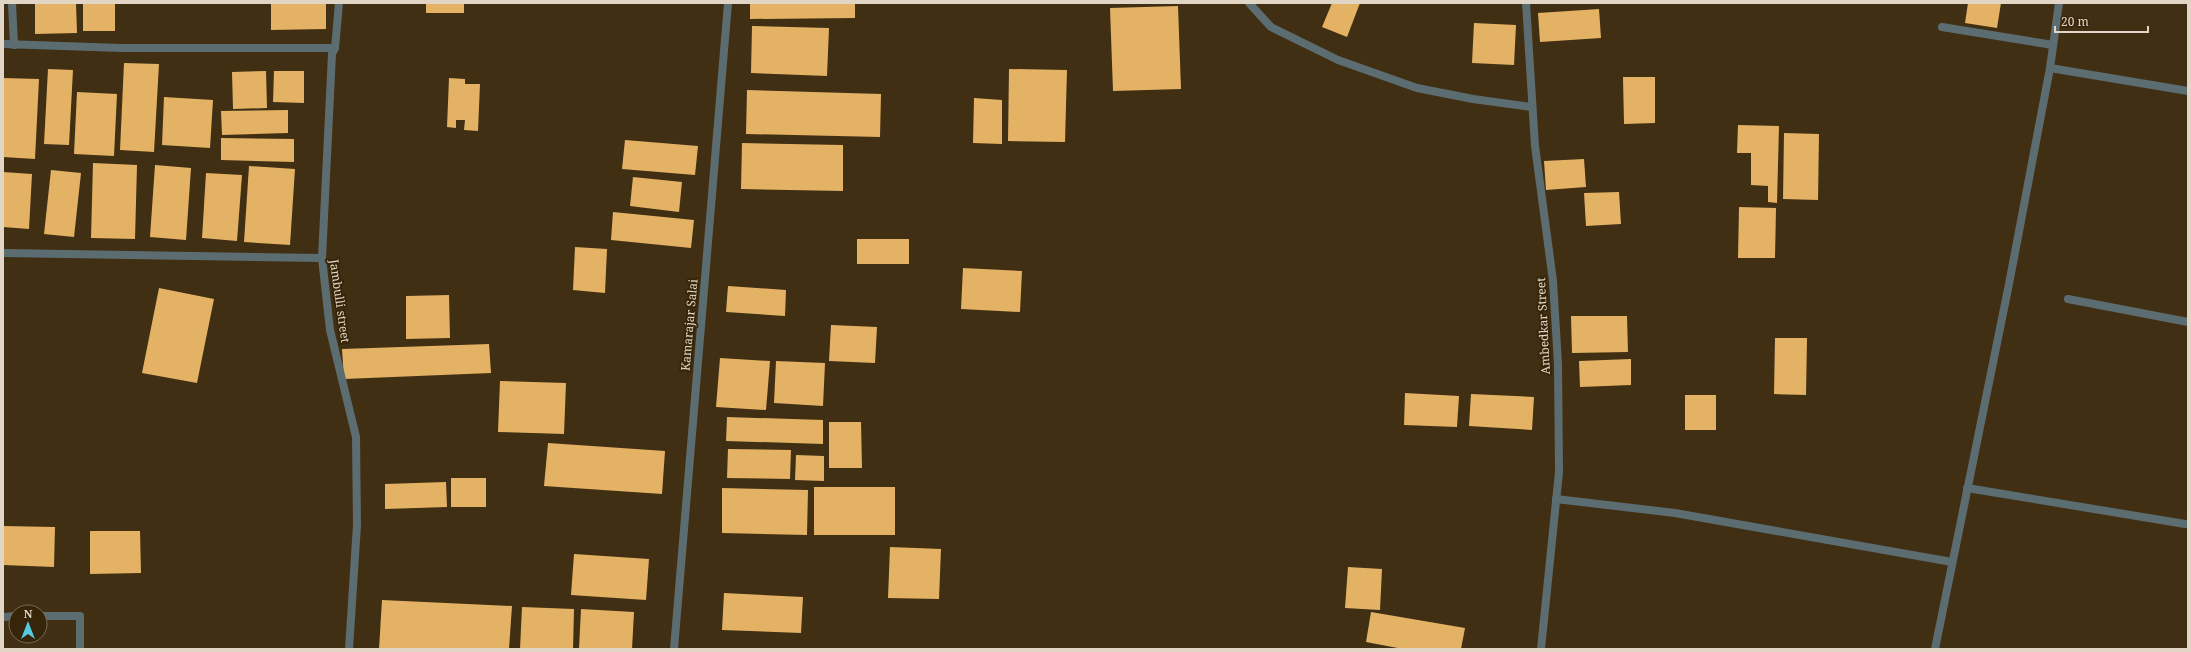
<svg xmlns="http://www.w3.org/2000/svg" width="2191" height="652" font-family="'Noto Serif',serif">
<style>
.building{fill:#e4b264}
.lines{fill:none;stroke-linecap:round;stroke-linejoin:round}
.minor{stroke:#5c6d71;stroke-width:8}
.tertiary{stroke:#5c6d71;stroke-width:8}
.labels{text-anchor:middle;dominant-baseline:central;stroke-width:4;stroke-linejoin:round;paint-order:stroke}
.street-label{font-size:12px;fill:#e1d6c6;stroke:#362509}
</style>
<rect width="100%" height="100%" fill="#412f14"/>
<g class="building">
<path d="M35,3H76L77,33L35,34Z"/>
<rect x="83" y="3" width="32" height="28"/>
<path d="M271,3H326V29L271,30Z"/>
<rect x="426" y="3" width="38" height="10"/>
<path d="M750,3H855V18L750,19Z"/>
<path d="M1332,3H1360L1347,37L1322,27Z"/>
<path d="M1968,3H2001L1997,28L1965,23Z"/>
<path d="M1178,6L1181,89L1113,91L1110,8Z"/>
<path d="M1599,9L1601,38L1540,42L1538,13Z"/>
<path d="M1474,23L1516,25L1514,65L1472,63Z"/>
<path d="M752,26L829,28L827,76L751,73Z"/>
<path d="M124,63L159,64L154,152L120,150Z"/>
<path d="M48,69L73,70L69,145L44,144Z"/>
<path d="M1009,69L1067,70L1065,142L1008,141Z"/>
<path d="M266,71L267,108L233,109L232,72Z"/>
<path d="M274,71H304V103L273,102Z"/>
<path d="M1623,77H1655V123L1624,124Z"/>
<path d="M3,78L39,79L35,159L3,157Z"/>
<path d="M449,78L465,79V84H480L478,131L464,130L465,120H456V128L447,127Z"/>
<path d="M747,90L881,94L880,137L746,134Z"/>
<path d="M77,92L117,94L114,156L74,154Z"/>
<path d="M164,97L213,100L210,148L162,145Z"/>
<path d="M974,98L1002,100V144L973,143Z"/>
<path d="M288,110V133L222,135L221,111Z"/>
<path d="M1738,125L1779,126L1777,203L1768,202V186L1751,185V153H1737Z"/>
<path d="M1784,133L1819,134L1818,200L1783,199Z"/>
<path d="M221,138L294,139V162L221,160Z"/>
<path d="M625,140L698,146L695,175L622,169Z"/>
<path d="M742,143L843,145V191L741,189Z"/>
<path d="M1584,159L1586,187L1546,190L1544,161Z"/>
<path d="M93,163L137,165L135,239L91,238Z"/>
<path d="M155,165L191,168L186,240L150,237Z"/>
<path d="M249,166L295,169L290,245L244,242Z"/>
<path d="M51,170L81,173L74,237L44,234Z"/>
<path d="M3,172L32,174L29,229L3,227Z"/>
<path d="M206,173L242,175L237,241L202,238Z"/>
<path d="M633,177L682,182L679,212L630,206Z"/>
<path d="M1619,192L1621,224L1586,226L1584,193Z"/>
<path d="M1739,207L1776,208L1775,258H1738Z"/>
<path d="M613,212L694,220L691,248L611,240Z"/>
<rect x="857" y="239" width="52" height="25"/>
<path d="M575,247L607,249L605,293L573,290Z"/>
<path d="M963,268L1022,271L1020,312L961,309Z"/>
<path d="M728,286L786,290L785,316L726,312Z"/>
<path d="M159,288L214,299L197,383L142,373Z"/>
<path d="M449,295L450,338L406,339V296Z"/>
<path d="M1571,316H1627L1628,352L1572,353Z"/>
<path d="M831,325L877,327L875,363L829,361Z"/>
<path d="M1775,338H1807L1806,395L1774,394Z"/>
<path d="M489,344L491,373L344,379L342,349Z"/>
<path d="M720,358L770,361L766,410L716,407Z"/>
<path d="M1631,359V385L1580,387L1579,361Z"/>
<path d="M776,361L825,363L823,406L774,403Z"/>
<path d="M500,381L566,383L564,434L498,432Z"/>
<path d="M1405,393L1459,396L1457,427L1404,425Z"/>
<path d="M1471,394L1534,397L1532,430L1469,426Z"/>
<rect x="1685" y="395" width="31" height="35"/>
<path d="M727,417L823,420V444L726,441Z"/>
<path d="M829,422H861L862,468H829Z"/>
<path d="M548,443L665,451L662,494L544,486Z"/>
<path d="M728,449L791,450L790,479L727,478Z"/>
<path d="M796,455L824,456V481L795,480Z"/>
<rect x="451" y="478" width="35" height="29"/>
<path d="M446,482L447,507L385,509V484Z"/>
<rect x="814" y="487" width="81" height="48"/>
<path d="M722,488L808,490L807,535L722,533Z"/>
<path d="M3,526L55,527L54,567L3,565Z"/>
<path d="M90,531H140L141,573L90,574Z"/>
<path d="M890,547L941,549L939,599L888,598Z"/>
<path d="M574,554L649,559L646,600L571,595Z"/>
<path d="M1348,567L1382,569L1380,610L1345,608Z"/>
<path d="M724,593L803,597L801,633L722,630Z"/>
<path d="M382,600L512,606L509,649H379Z"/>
<path d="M522,607L574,609L573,649H520Z"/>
<path d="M581,609L634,612L632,649H579Z"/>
<path d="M1371,612L1465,628L1461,649H1403L1366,642Z"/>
</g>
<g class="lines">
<g class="minor">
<path d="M12,3L14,45"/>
<path d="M339,3L335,48L332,54L322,258L330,330L356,437L357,525L349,649"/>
<path d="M1249,3L1271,27L1338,60L1417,88L1473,99L1532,107"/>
<path d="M1526,3L1535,146L1553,281L1558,364L1559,472L1541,649"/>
<path d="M1942,27L2053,45"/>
<path d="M3,44L122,48H335"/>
<path d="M2050,68L2188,91"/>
<path d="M3,253L322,258"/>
<path d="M2068,299L2188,322"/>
<path d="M1967,488L2185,524"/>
<path d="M1556,499L1675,513L1952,562"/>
<path d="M40,616H80V649"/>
<path d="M3,617L16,616"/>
<path d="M1935,649L2009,284L2050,68L2059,3"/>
</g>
<path class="tertiary" d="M674,649L728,3"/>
</g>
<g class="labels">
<g class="street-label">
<text transform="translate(340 301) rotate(82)">Jambulli street</text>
<text transform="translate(689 325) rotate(-85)">Kamarajar Salai</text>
<text transform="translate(1543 326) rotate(-93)">Ambedkar Street</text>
</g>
</g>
<rect width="2191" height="652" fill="none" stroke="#e1d6c6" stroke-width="8"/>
<g transform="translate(28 624)"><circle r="19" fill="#362509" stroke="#7a6c55"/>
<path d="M0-3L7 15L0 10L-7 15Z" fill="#56c9e1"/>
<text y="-6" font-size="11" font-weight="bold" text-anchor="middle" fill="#e1d6c6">N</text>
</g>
<path d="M2055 26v6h93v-6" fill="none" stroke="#e1d6c6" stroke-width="2"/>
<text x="2061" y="26" font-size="12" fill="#e1d6c6" stroke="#362509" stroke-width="3" paint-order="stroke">20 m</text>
</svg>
